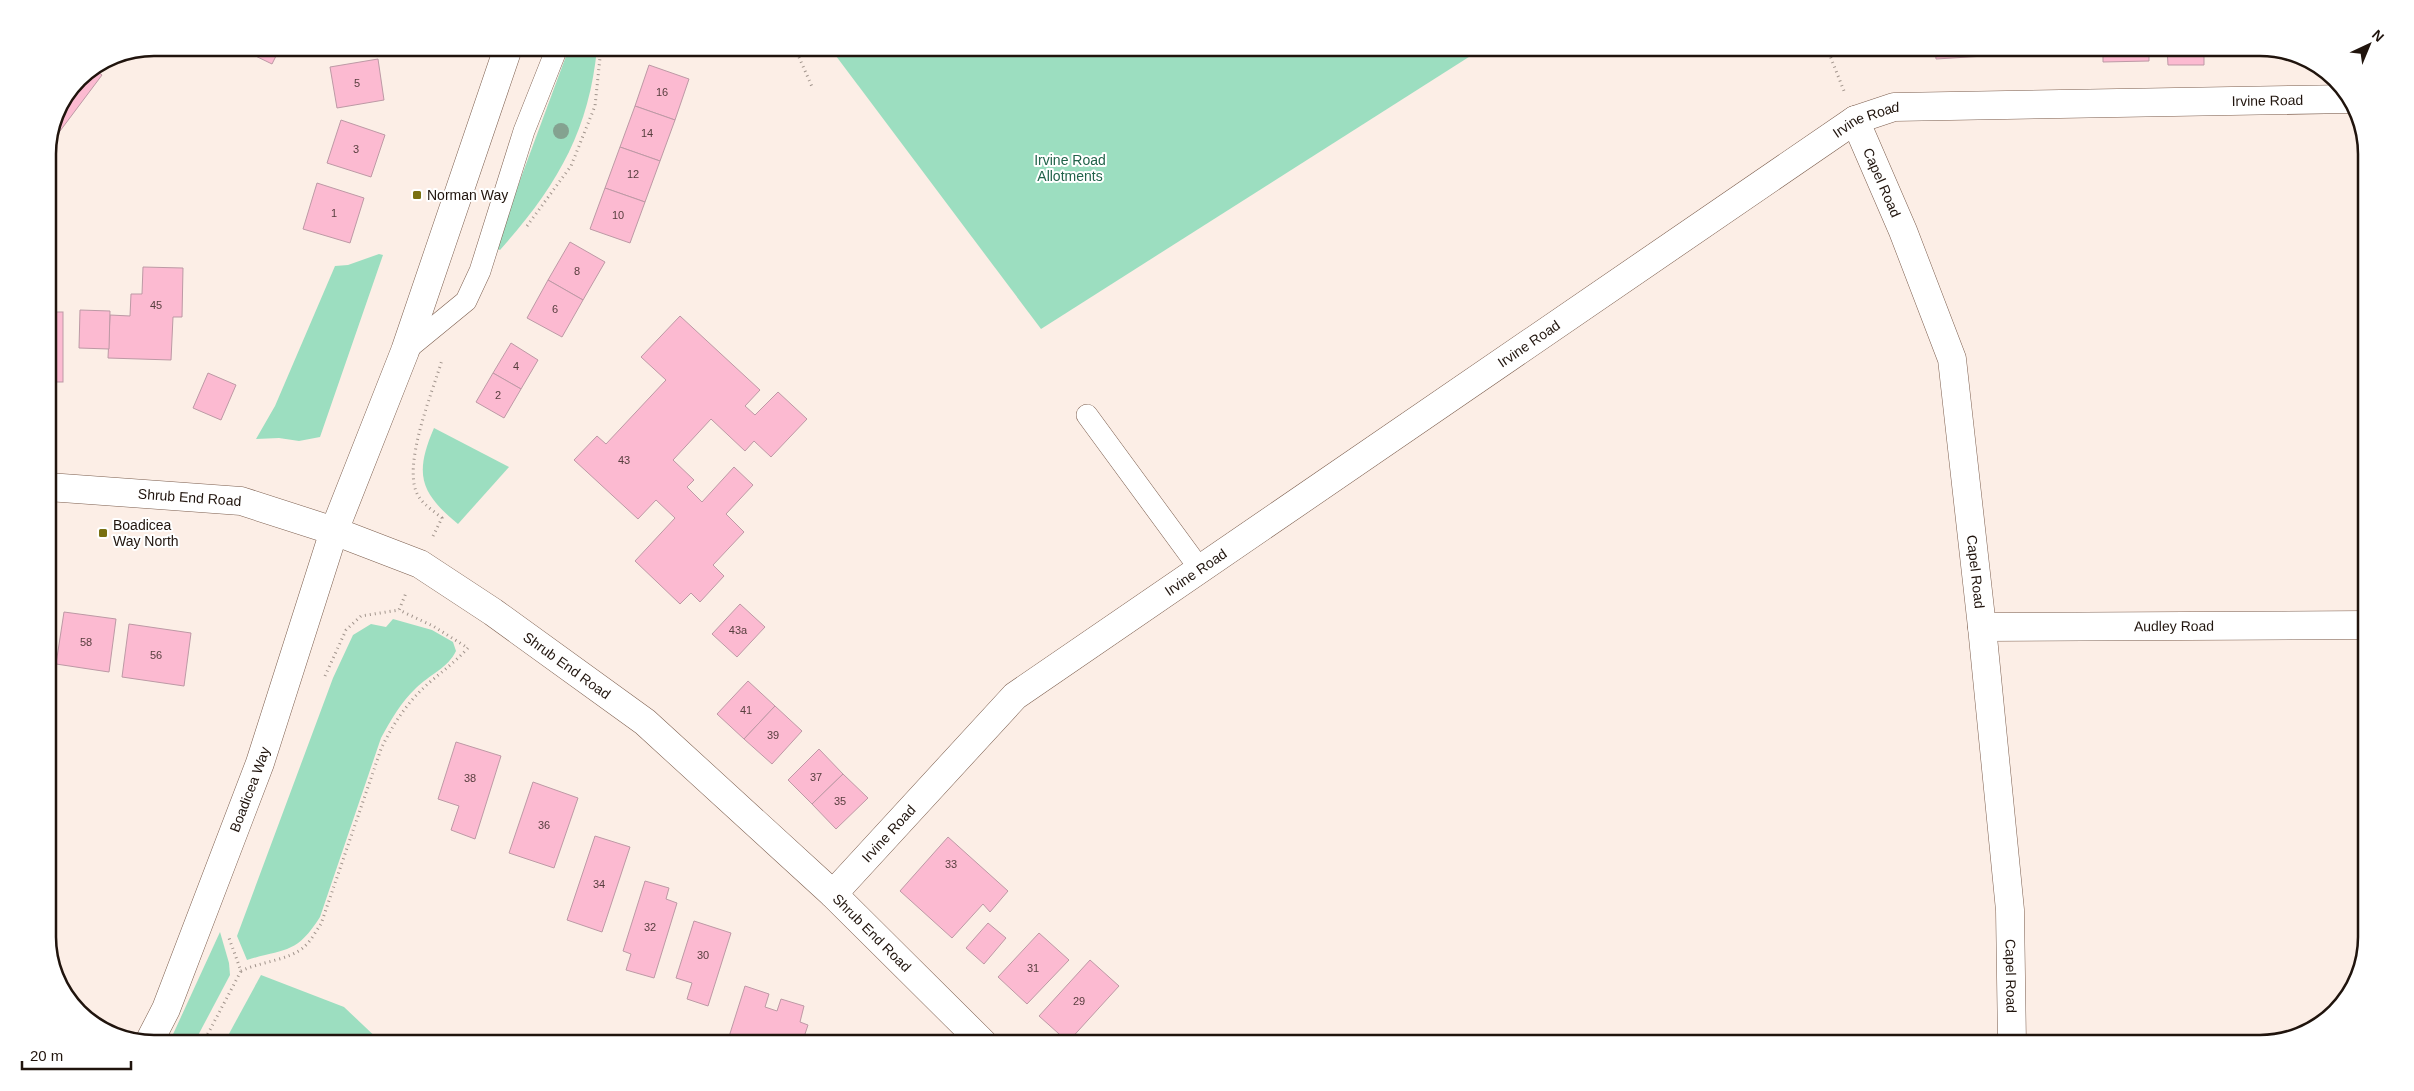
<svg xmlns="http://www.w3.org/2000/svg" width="2414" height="1091" font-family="Arial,sans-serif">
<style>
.green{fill:#9cdec0}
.building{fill:#fcbad1;stroke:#bd99a5}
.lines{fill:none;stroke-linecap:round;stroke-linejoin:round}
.lane-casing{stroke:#7c5e4e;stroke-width:22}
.street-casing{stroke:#7c5e4e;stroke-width:29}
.secondary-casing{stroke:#7c5e4e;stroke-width:29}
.path{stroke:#a1948c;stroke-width:3;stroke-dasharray:1 4;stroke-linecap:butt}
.lane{stroke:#fff;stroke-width:21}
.street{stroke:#fff;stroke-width:28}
.secondary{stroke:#fff;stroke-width:28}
.tree{fill:#84a290}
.poi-dot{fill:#797011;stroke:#fff;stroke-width:2}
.labels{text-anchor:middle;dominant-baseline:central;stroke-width:4;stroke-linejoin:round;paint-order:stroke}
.number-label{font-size:11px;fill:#573e3e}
.street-label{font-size:14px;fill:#20140d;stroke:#fff}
.park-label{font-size:14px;fill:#21634a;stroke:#fff}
.poi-label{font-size:14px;fill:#20140d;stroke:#fff;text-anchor:start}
.rim{fill:none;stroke:#20140d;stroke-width:2.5}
</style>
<rect width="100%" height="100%" fill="#fceee6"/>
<g class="green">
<path d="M569,48H597C589,132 556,187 500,250L495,248Z"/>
<path d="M830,48H1483L1041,329Z"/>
<path d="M379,254L383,255L320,437L299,441L279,438L256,439L275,406L335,266L348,265Z"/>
<path d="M434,428L509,467L458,524C420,493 414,474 434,428Z"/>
<path d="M393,619L432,630L453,642L456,651C448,668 429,675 416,688C401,702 391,720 381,738L320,917C296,955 285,948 247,960L237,936L333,678L353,635L371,624L386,627Z"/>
<path d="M220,932L229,963L230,975L194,1043H169Z"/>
<path d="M261,975L344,1007L382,1043H224Z"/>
</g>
<g class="building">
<path d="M239,48H280L272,64Z"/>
<path d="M1935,48H1984L1985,56L1936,59Z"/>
<path d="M2103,48H2149V61L2103,62Z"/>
<path d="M2167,48H2204V65H2168Z"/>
<path d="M2245,48H2260L2284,54L2246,56Z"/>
<path d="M378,59L384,100L337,108L330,67Z"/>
<path d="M649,65L689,79L675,120L635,106Z"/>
<path d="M94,69L102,75L54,139L50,136L56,113L79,79Z"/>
<path d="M635,106L675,120L660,161L620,147Z"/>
<path d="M341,120L385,135L371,177L327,163Z"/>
<path d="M620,147L660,161L645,202L605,188Z"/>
<path d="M317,183L364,198L350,243L303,229Z"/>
<path d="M605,188L645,202L630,243L590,229Z"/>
<path d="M570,242L605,262L583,300L548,280Z"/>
<path d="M143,267L183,268L182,317H173L171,360L108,358L110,315L130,316L131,294H142Z"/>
<path d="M548,280L583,300L562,337L527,318Z"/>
<path d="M80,310L110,311L109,349L79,348Z"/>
<rect x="48" y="312" width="15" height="70"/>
<path d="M680,316L760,390L745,406L755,415L778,392L807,419L771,457L754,441L745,451L711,419L673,460L694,480L687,487L702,502L734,467L753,485L726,514L744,532L713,565L724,576L700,602L691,593L680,604L635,561L675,518L656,500L638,519L574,460L597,436L606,444L666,380L641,357Z"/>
<path d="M511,343L538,360L521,389L493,373Z"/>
<path d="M208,373L236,385L221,420L193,408Z"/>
<path d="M493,373L521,389L504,418L476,402Z"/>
<path d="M740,604L765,627L737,657L712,634Z"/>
<path d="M64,612L116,619L109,672L56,664Z"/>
<path d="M129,624L191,633L184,686L122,677Z"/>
<path d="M748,681L775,706L744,739L717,714Z"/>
<path d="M775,706L802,731L772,764L744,739Z"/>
<path d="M456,742L501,756L475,839L451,830L459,806L438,799Z"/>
<path d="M819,749L843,774L812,804L788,780Z"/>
<path d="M843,774L868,798L836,829L812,804Z"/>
<path d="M533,782L578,798L554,868L509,853Z"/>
<path d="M595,836L630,847L602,932L567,920Z"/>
<path d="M948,837L1008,891L990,912L983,904L952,938L900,891Z"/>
<path d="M645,881L669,888L666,899L677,903L654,978L626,970L631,954L623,951Z"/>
<path d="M694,921L731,933L708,1006L687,999L692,983L676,978Z"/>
<path d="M988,923L1006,938L984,964L966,948Z"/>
<path d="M1039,933L1069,960L1027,1004L998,977Z"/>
<path d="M1090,960L1119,986L1068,1042L1039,1016Z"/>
<path d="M745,986L769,994L765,1007L777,1011L781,999L804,1006L800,1022L808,1025L802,1043H727Z"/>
<path d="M1926,1040L1966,1042V1043H1926Z"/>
</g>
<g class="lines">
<g class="lane-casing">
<g id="lane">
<path d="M405,351L466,301L480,271L524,131L557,48"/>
<path d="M1087,415L1200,569"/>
</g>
</g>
<g class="street-casing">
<g id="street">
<path id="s1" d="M1855,120L1903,231L1952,359L1982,627L2010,910L2012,1043"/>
<path id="s2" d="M1982,627L2366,625"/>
<path id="s3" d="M833,894L1015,696L1855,120L1894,107L2350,99"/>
</g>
</g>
<g class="secondary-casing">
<g id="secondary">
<path id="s4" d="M48,487L241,501L334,531L420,564L493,612L645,722L833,894L983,1043"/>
<path id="s5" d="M149,1042L166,1009L260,763L334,531L405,351L508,48"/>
</g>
</g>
<g class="path">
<path d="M795,48L813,89"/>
<path d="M842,48L845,53L854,48"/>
<path d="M1827,48L1844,91"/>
<path d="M527,226L571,166L595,106L601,48"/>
<path d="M433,536L442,518C435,512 424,505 419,497C400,469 433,391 442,360"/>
<path d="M325,676L346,630L361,616L399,610L406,593"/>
<path d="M241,971C259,962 290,960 304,947C311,941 316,931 321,924L381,749C393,724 408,701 430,682C443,671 456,661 468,648L433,626L399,610"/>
<path d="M203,1043L241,971L229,938"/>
</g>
<use href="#lane" class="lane"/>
<use href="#street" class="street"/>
<use href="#secondary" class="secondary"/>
</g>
<circle class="tree" cx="561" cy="131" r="8"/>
<g class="poi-dot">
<rect x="412" y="190" width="10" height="10" rx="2.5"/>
<rect x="98" y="528" width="10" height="10" rx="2.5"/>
</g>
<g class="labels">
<g class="number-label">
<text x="357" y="83">5</text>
<text x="662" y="92">16</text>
<text x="647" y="133">14</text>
<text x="356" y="149">3</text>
<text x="633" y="174">12</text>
<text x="334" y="213">1</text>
<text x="618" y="215">10</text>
<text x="577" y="271">8</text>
<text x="156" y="305">45</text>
<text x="555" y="309">6</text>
<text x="516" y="366">4</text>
<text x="498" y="395">2</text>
<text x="624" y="460">43</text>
<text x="738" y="630">43a</text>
<text x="86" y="642">58</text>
<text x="156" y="655">56</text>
<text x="746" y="710">41</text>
<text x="773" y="735">39</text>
<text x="816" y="777">37</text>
<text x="470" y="778">38</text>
<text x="840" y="801">35</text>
<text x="544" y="825">36</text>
<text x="951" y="864">33</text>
<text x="599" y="884">34</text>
<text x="650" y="927">32</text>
<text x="703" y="955">30</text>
<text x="1033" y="968">31</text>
<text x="1079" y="1001">29</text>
</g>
<g class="street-label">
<text stroke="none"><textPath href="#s3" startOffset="1702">Irvine Road</textPath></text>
<text stroke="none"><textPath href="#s3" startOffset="1298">Irvine Road</textPath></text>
<text stroke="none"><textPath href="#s1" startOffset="68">Capel Road</textPath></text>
<text stroke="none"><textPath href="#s3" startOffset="892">Irvine Road</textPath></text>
<text stroke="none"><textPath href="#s4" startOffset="142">Shrub End Road</textPath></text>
<text stroke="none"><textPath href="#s3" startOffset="488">Irvine Road</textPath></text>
<text stroke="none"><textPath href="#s1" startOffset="472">Capel Road</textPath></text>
<text stroke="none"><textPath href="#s2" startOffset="192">Audley Road</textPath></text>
<text stroke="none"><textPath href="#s4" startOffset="562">Shrub End Road</textPath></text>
<text stroke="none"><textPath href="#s5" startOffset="272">Boadicea Way</textPath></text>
<text stroke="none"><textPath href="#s3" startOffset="82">Irvine Road</textPath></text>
<text stroke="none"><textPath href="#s4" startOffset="968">Shrub End Road</textPath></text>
<text stroke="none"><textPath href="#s1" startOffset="878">Capel Road</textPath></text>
</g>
<g class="park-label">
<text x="1070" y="160">Irvine Road<tspan x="1070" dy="16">Allotments</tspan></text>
</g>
<g class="poi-label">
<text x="427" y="195">Norman Way</text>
<text x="113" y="525">Boadicea<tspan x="113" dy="16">Way North</tspan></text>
</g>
</g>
<path d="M0 0H2414V1091H0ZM154 56H2260A98 98 0 0 1 2358 154V937A98 98 0 0 1 2260 1035H154A98 98 0 0 1 56 937V154A98 98 0 0 1 154 56Z" fill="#fff" fill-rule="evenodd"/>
<path class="rim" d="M154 56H2260A98 98 0 0 1 2358 154V937A98 98 0 0 1 2260 1035H154A98 98 0 0 1 56 937V154A98 98 0 0 1 154 56Z"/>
<g transform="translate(2369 45) rotate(44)" stroke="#ffffff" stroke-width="4" paint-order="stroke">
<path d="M0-4L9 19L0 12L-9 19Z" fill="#20140d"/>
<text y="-8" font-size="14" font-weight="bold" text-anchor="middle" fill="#20140d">N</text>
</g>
<path d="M22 1061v8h109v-8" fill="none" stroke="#20140d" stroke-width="2.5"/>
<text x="30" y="1061" font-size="15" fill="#20140d" stroke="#ffffff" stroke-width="4" paint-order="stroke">20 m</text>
</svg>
